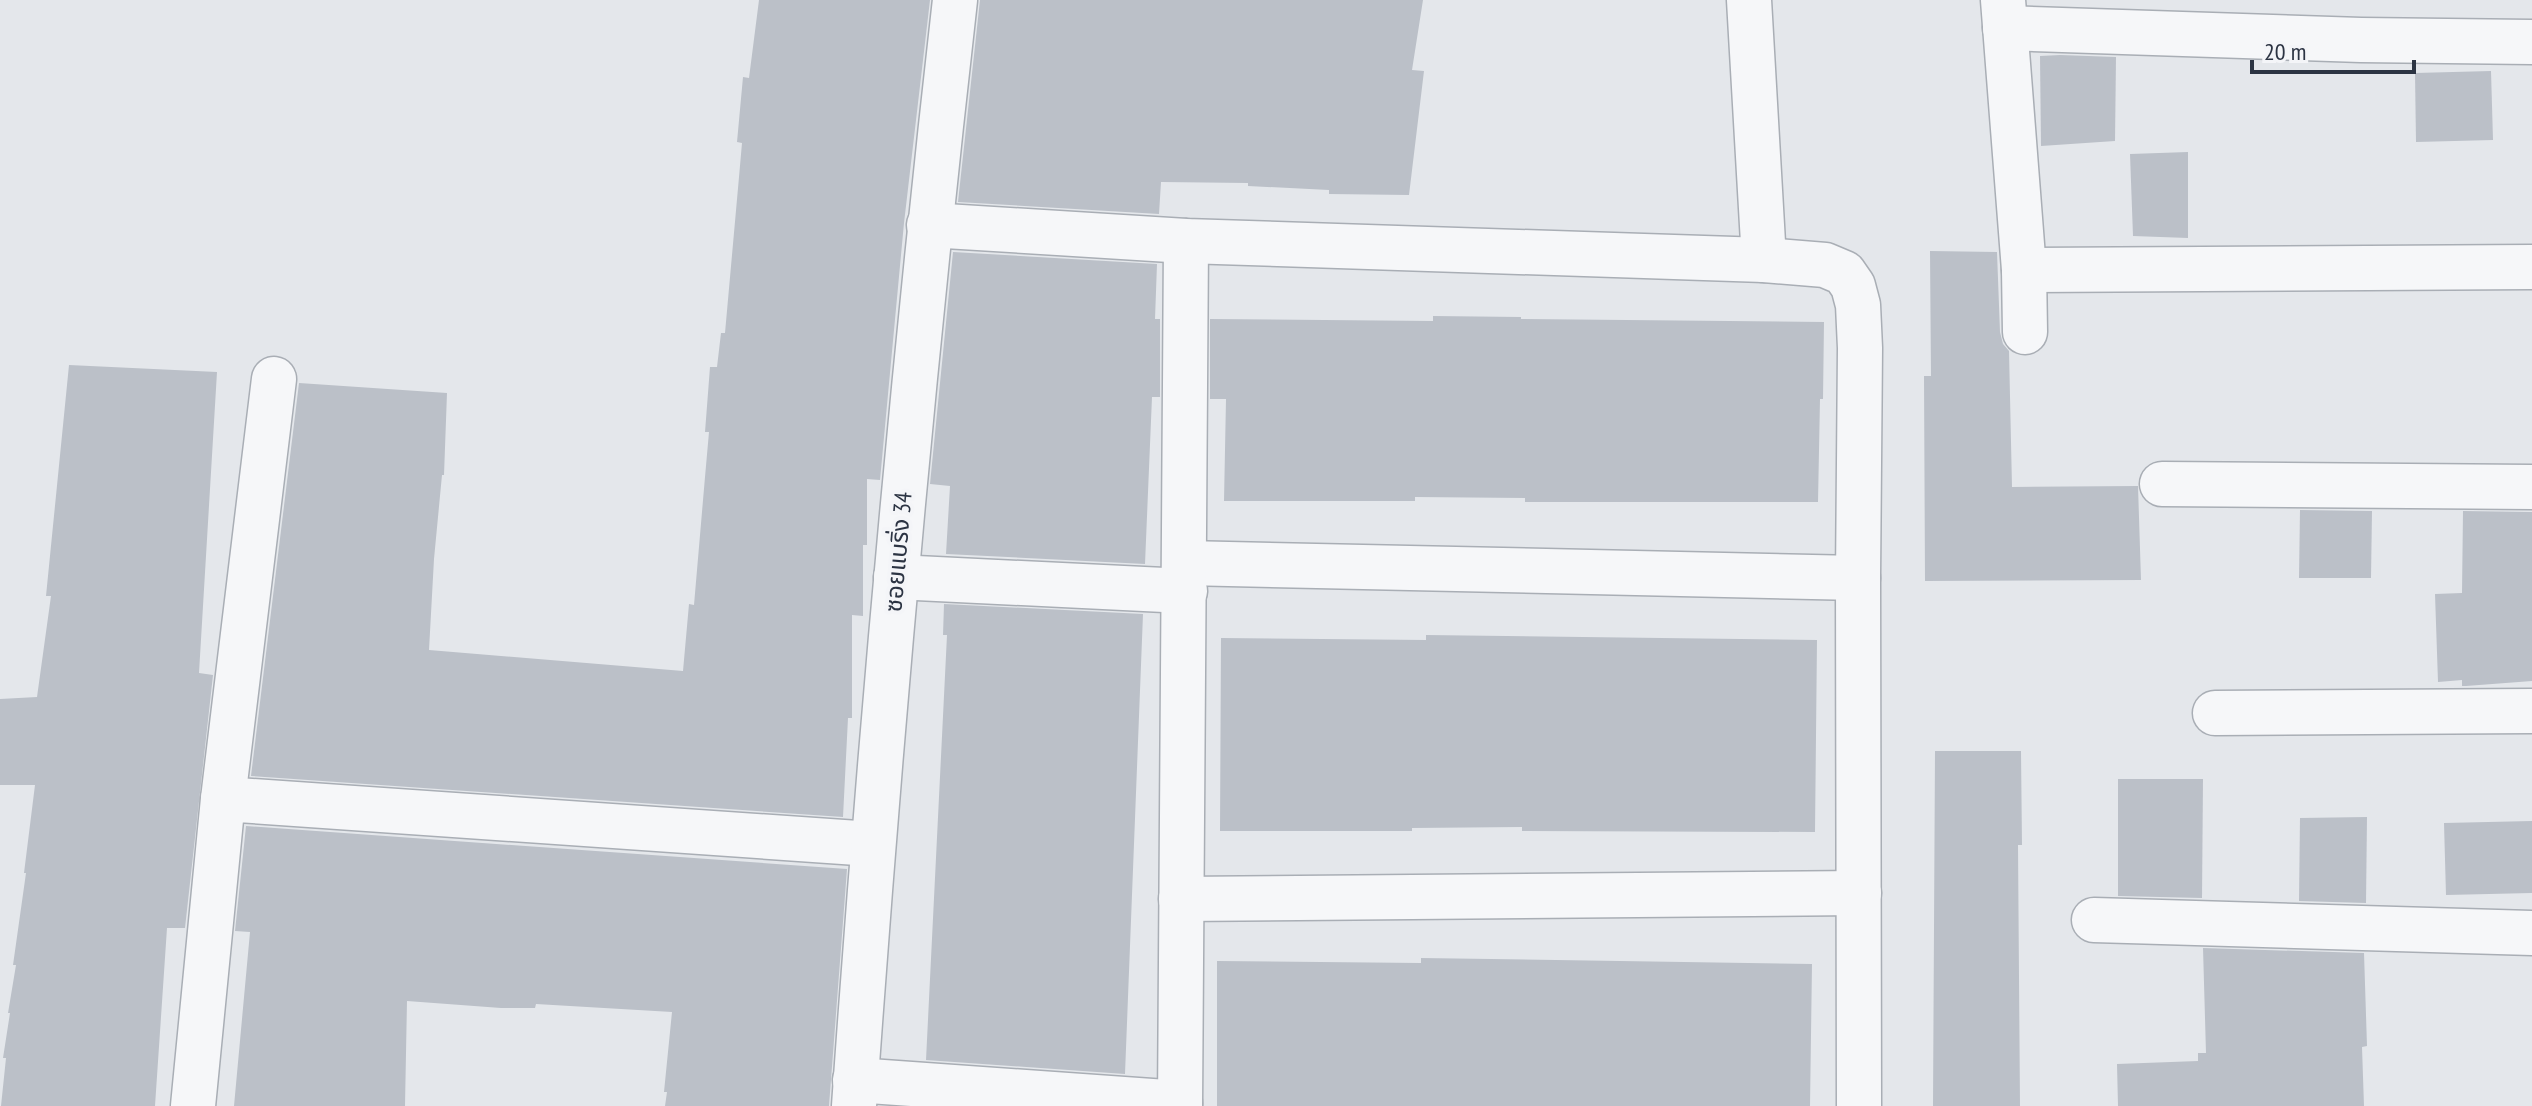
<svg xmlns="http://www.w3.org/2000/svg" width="2532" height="1106" font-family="'PT Sans Narrow','Noto Sans Thai',sans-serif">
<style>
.building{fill:#bbc0c8}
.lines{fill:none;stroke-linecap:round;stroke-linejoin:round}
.minor-casing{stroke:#a9aeb5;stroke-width:47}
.minor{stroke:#f6f7f9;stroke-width:44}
.labels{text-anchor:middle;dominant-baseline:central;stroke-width:8;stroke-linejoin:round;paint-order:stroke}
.street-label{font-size:24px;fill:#2c3443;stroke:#f4f5f8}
</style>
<rect width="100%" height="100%" fill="#e4e7eb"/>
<g class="building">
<path d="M759,0H930L904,223L880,480L867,479V545H863V616L852,615V718H848L843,817L251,776L299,383L447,393L444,475H442L434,559L429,650L683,671L689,604L694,605L705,477L709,432H705L710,367H717L721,333H725L739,177L742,143L737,142L743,77L749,78Z"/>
<path d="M980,0H1423L1412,70L1424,71L1409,195L1329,194V190L1248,186V183L1161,182L1159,214L958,202Z"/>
<path d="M2060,55L2116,57L2115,141L2041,146L2040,56Z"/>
<path d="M2491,71L2493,140L2416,142L2415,73Z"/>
<path d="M2188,152V238L2133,236L2130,154Z"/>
<path d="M1930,251L1997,252L2000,332L2003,344L2009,351L2012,487L2138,486L2141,580L1925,581L1924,376H1931Z"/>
<path d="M953,252L1157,264L1155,319H1160V397H1152L1145,564L946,554L950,486L930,484Z"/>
<path d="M1433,316L1521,317V319L1824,322L1823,399H1820L1818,502H1525V498L1415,497V501H1224L1226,399H1210V319L1433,321Z"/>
<path d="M69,365L217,372L199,673L213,675L185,928H167L155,1106H1L6,1058H3L10,1013H8L16,965H13L26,873H24L35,785H0V699L37,697L51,596H46Z"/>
<path d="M2300,510L2372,511L2371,578H2299Z"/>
<path d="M2463,511L2532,512V681L2466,686H2462V680L2438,682L2435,594L2462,593Z"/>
<path d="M944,604L1143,614L1125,1074L926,1060L947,635H943Z"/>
<path d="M1426,635L1817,640L1815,832L1522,831V827L1412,828V831H1220L1221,638L1426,640Z"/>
<path d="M1935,751H2021L2022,845H2018L2020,1106H1933Z"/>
<path d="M2118,779H2203L2202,898L2118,896Z"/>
<path d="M2367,817L2366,903L2299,901L2300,818Z"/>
<path d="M2532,821V893L2446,895L2444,823Z"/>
<path d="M246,826L847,869L829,1106H665L667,1092H664L672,1012L536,1004L535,1008H501L407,1001L405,1106H234L250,932L235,931Z"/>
<path d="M2203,948L2364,953L2367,1046L2362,1047L2364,1106H2118L2117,1064L2198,1061V1053H2206Z"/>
<path d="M1421,958L1812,964L1810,1106H1217V961L1421,963Z"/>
</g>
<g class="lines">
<g class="minor-casing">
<g id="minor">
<path d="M1749,0L1764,260"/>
<path d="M2003,0L2024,270L2025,332"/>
<path d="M2005,28L2361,40L2532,42"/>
<path d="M929,225L1186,241L1764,260L1825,265L1844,273L1853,286L1858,305L1860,348L1858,578L1859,1106"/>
<path d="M2024,270L2532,267"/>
<path d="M2162,484L2532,487"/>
<path d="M1185,563L1858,578"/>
<path d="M896,577L1185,591"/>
<path d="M2215,713L2532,711"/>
<path d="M223,799L274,379"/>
<path d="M1181,899L1859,893"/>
<path d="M2094,920L2532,933"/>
<path d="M855,1080L1180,1103"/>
<path d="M193,1106L223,799L872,844"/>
<path d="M854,1106C880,737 913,368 955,0"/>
<path d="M1180,1106L1186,241"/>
</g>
</g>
<use href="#minor" class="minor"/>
</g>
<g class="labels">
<g class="street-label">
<text transform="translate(898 552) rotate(-85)">ซอยแบริ่ง 34</text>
</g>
</g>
<path d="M2252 60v12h162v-12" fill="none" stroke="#2c3443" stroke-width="4"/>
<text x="2264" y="60" font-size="24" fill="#2c3443" stroke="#f4f5f8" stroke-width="6" paint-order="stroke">20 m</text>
</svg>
